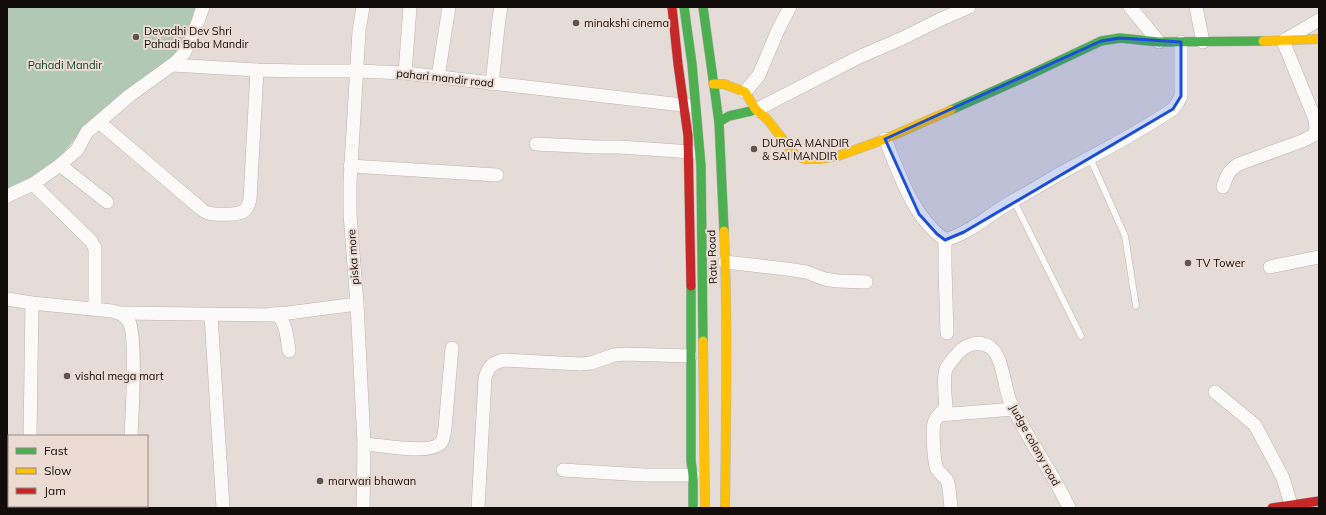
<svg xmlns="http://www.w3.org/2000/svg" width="1326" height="515" font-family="Mulish,sans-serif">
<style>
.forest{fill:#b1c9b4}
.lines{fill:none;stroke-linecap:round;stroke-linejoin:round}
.lane-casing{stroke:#bab3af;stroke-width:7}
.street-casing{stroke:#bab3af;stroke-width:14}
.fast-casing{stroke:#bab3af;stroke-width:10}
.slow-casing{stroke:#bab3af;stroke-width:10}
.jam-casing{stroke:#bab3af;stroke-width:10}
.lane{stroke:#fbfaf9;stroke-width:6}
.street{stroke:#fbfaf9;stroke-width:13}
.fast{stroke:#4caf50;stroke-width:9}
.slow{stroke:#ffc107;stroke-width:9}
.jam{stroke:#c62828;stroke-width:9}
.fast-bridge-casing{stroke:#bab3af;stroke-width:10;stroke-linecap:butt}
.slow-bridge-casing{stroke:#bab3af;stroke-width:10;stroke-linecap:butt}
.fast-bridge{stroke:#4caf50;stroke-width:9}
.slow-bridge{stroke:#ffc107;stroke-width:9}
.marked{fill:#1d4ed8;fill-opacity:0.2;stroke:#1d4ed8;stroke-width:3;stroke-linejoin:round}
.poi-dot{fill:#5c5552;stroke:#ebdbd2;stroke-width:1.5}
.labels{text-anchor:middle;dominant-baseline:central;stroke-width:4;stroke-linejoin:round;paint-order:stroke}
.poi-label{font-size:11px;fill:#120d0a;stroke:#ebdbd2;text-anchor:start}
.park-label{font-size:11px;fill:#084626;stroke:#ebdbd2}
.street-label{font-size:11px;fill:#120d0a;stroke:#ebdbd2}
</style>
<rect width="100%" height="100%" fill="#e5dcd8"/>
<path class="forest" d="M7,7H210L204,23L183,57L88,123L59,158L25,183L7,189Z"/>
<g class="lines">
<g class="lane-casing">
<g id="lane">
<path d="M1090,158L1125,236L1136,306"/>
<path d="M1014,201L1081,336"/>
</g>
</g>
<g class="street-casing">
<g id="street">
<path d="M1130,7L1159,42"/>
<path d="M1196,7L1203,42"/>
<path d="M173,65L257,70L299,71H357L405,73L691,106"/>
<path d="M405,73L410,7"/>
<path d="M438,77L449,7"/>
<path d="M492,84L499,18L501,7"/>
<path d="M745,92L759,75L778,30L790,7"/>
<path d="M756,110L859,57L903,38L939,20L969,7"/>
<path d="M99,122L200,208C202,210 205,212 208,213C216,215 238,215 244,211C248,208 249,204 250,199L257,70"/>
<path d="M885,139C900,175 912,216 945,240C970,233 990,214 1011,202C1031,191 1050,179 1070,168C1105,150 1140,131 1173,109L1178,102L1181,96V42"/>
<path d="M536,144L596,147H619L678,151L687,152H696"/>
<path d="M60,165L107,202"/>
<path d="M350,166L497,175"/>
<path d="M33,184L91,241L95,248V309"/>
<path d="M1223,187C1227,175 1228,171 1239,164L1302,141L1314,135L1316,129L1315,119L1283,41L1319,20"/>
<path d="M7,196L33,184L60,165L77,150L87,132L129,96L176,62L184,53L193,36L203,7"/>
<path d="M945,240V267L947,333"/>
<path d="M725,262L787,269L806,272L825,279L837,281L866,282"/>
<path d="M1270,267L1319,257"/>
<path d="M7,299L32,303L112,311C120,313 125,315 129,322C137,335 132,416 131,436"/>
<path d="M120,313L277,315C287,324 287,339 289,351"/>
<path d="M271,314L288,313L357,304"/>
<path d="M211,315L223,508"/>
<path d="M1215,392L1255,425L1283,478L1291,505"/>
<path d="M939,415L1014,409"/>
<path d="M30,436L32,303"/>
<path d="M364,444C381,445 425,454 438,445C444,442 444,434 445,428L452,348"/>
<path d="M563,470L644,475H693"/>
<path d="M30,506V508"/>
<path d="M129,508V506"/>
<path d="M363,508L364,444L357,304L350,214V182L359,31L363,7"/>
<path d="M478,508L485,378C489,366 491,364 503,360L580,364L591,363L614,355L625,354L690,356"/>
<path d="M951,508C950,500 950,491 948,483C947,477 940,475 937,469C934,464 932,430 934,423C936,416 943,412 946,406C945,396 943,378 946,369C949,363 955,357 959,352C967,344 979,340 990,347C1003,356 1004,387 1010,401C1026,438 1052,470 1069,508"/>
</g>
</g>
<g class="fast-casing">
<g id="fast">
<path d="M703,7L719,122L724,231"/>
<path d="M951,110L1027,76L1101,41L1120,38L1159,42L1263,41"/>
<path d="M719,122L729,116L756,110"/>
<path d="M691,286V461L693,475V508"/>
</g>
</g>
<g class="slow-casing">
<g id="slow">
<path d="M1263,41L1319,39"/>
<path d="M713,84H724L745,92L756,110L767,119L795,155L804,159H819L838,156L885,139L951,110"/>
<path d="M724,231C728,323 726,416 725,508"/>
</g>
</g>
<g class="jam-casing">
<g id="jam">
<path d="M672,7L678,64L688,136L691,286"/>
<path d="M1272,508L1319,501"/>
</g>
</g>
<use href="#lane" class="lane"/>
<use href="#street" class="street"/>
<use href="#fast" class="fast"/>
<use href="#slow" class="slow"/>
<use href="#jam" class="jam"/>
<g class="fast-bridge-casing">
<path id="fast-bridge" d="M684,7L692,64L701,166L703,341"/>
</g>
<g class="slow-bridge-casing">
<path id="slow-bridge" d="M703,341L705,508"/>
</g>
<use href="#fast-bridge" class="fast-bridge"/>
<use href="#slow-bridge" class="slow-bridge"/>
</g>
<path class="marked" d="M1120,38L1181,42V96L1173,109L964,232L945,240L937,234L919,214L885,139L1101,41Z"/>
<g class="poi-dot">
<circle cx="576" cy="23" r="4"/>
<circle cx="136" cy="37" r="4"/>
<circle cx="754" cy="149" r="4"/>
<circle cx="1188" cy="263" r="4"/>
<circle cx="67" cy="376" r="4"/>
<circle cx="320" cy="481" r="4"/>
</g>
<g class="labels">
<g class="poi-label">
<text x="584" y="23">minakshi cinema</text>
<text x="144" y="31">Devadhi Dev Shri<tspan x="144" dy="13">Pahadi Baba Mandir</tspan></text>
<text x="762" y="143">DURGA MANDIR<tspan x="762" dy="13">&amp; SAI MANDIR</tspan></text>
<text x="1196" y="263">TV Tower</text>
<text x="75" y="376">vishal mega mart</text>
<text x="328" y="481">marwari bhawan</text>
</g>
<g class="park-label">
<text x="65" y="65">Pahadi Mandir</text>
</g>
<g class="street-label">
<text transform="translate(445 78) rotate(6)">pahari mandir road</text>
<text transform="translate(353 257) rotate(-94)">piska more</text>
<text transform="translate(712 257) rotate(-92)">Ratu Road</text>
<text transform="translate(1035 445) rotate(61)">Judge colony road</text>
</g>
</g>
<rect width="1326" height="515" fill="none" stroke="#120d0a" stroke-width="16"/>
<rect x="8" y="435" width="140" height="72" fill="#ebdbd2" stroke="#948982"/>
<rect x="16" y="448" width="20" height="6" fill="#4caf50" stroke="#948982"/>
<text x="44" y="455" font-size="12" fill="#120d0a">Fast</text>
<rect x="16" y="468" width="20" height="6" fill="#ffc107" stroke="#948982"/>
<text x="44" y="475" font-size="12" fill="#120d0a">Slow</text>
<rect x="16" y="488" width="20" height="6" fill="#c62828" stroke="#948982"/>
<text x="44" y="495" font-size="12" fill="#120d0a">Jam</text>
</svg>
